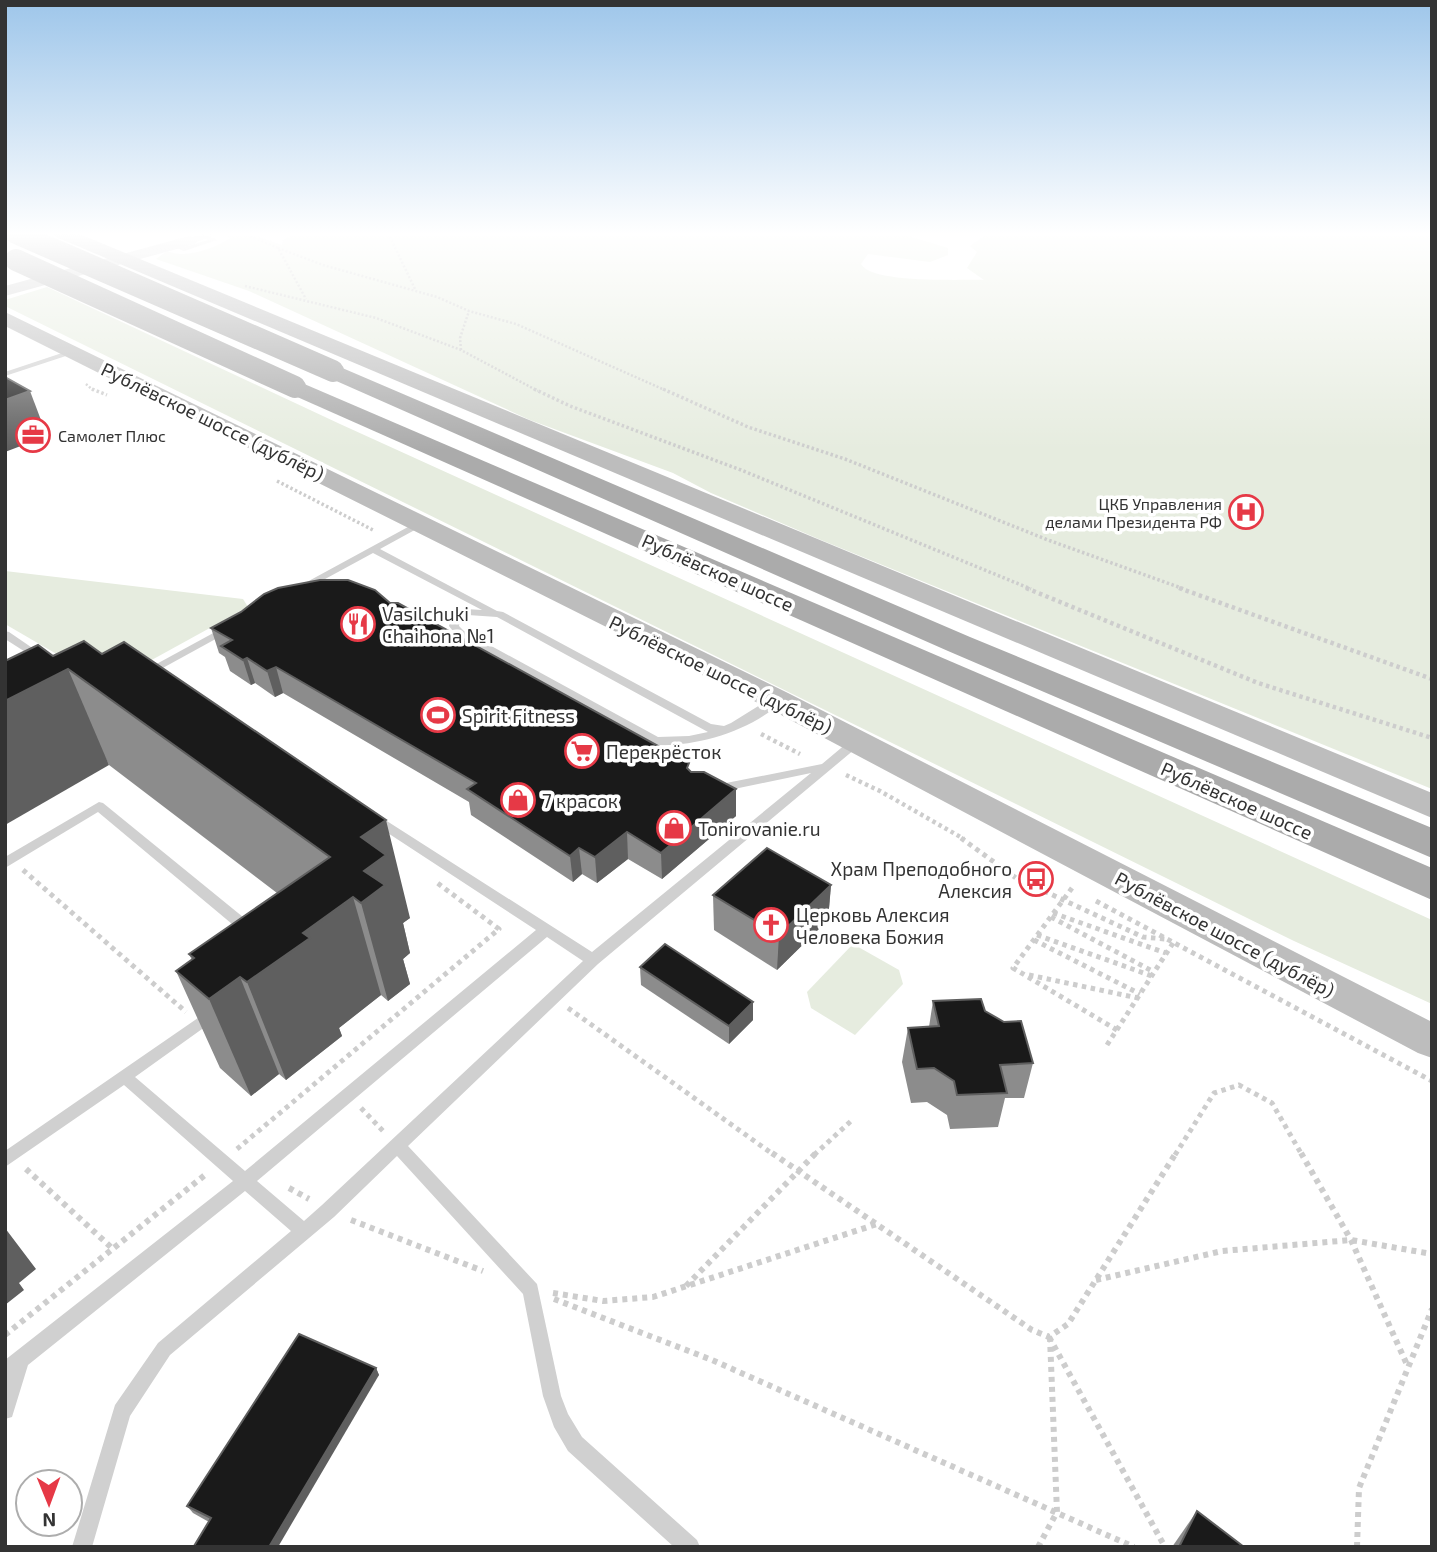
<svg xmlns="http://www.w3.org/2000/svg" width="1437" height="1552" font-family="'Exo 2',sans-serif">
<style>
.green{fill:#e6ecdf}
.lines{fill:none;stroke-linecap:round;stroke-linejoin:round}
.path-far4{stroke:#cdcdcd;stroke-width:2.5;stroke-dasharray:2 2;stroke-linecap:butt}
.path-far3{stroke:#cdcdcd;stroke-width:3.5;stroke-dasharray:2.5 2.5;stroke-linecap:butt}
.path-far2{stroke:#cdcdcd;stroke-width:4.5;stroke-dasharray:3.5 3.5;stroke-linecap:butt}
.path-far1{stroke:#cdcdcd;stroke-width:5;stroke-dasharray:4.5 4.5;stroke-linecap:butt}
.path{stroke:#cdcdcd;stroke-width:6;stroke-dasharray:5 5;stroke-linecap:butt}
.service{fill:#d0d0d0;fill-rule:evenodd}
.minor{fill:#d0d0d0;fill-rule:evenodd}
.tertiary{fill:#d0d0d0;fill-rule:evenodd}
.secondary{fill:#bdbdbd;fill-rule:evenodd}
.primary{fill:#ababab;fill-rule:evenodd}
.primary-bridge{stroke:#ababab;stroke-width:22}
.wall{fill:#8c8c8c}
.shaded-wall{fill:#5f5f5f}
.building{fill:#1a1a1a;stroke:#5f5f5f;stroke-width:2}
.labels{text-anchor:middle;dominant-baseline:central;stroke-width:7;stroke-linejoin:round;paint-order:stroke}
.far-poi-label{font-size:16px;fill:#333;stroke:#fff;text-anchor:start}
.street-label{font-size:19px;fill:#333;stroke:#fff}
.poi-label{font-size:19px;fill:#333;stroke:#fff;text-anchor:start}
</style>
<rect width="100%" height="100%" fill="#fff"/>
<g class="green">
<path d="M223,233H248L282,245L283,240L294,233H890L905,235L948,248V255L930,262L868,254L861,264C872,284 961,279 984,280L967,268L977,252L970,246L988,233H1432V789L821,540L711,493L673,473L530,420L249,291L156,259L167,251C185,259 214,249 230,238L220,234Z"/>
<path d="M47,287L340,424L1432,920V1004L1294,941L5,306V300Z"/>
<path d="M5,571L243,599L248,607L108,684L5,624Z"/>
<path d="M853,944L899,970L903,984L855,1035L811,1008L807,992Z"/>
</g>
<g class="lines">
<g class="path-far4">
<path d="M243,233L278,248L306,299"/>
<path d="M388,233L415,289"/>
<path d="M278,248L323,265L437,297L469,311L516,324L667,391"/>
<path d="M245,286L376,318L461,350L538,391"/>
<path d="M461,350L460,338L469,311"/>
<path d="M86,384L94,391"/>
</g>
<g class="path-far3">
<path d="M92,389L107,395"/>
<path d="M534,389L570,406L741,470L1031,589"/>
<path d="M663,389L748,427L845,459L1048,540L1184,589"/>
<path d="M277,481L375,531"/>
</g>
<g class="path-far2">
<path d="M1026,588L1258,683L1432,738"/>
<path d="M1179,588L1432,679"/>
<path d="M761,734L800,754"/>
<path d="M846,775L880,791L964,839"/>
</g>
<g class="path-far1">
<path d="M961,838L1016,878L1143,937L1165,939"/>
<path d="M23,870L186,1012"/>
<path d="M1072,888L1013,968L1117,1030"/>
<path d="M1096,901L1432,1081"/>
<path d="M1053,913L1166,953"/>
<path d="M1051,917L1154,972"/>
<path d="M1037,935L1152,976"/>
<path d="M1034,940L1140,994"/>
<path d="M1029,975L1138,998"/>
<path d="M568,1008L774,1155"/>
<path d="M1107,1045L1173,943"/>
<path d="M361,1108L384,1132"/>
<path d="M237,1149L499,929L436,882"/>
<path d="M814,1155L851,1121"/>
<path d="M1175,1155L1214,1093L1239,1085L1272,1103L1302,1155"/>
</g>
<g class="path">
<path d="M772,1153L1032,1330L1049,1337L1068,1324L1176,1153"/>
<path d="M1301,1153L1351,1240L1408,1367"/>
<path d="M26,1169L113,1249"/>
<path d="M289,1188L309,1199"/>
<path d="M351,1220L483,1271"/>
<path d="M1096,1280L1222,1251L1351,1240L1432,1254"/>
<path d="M686,1286L816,1153"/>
<path d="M553,1293L603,1301L653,1297L877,1224"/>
<path d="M554,1299L712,1360L1134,1547"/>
<path d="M5,1335L205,1175"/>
<path d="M1049,1337L1165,1547"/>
<path d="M1038,1547L1057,1512L1050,1338"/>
<path d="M1357,1547L1359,1488L1432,1309"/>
</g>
<g class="service">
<path d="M204,234L217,240L184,251L170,245L173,243L184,247L208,240L201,236Z"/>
<path d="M71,350L78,352L5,376V372Z"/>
<path d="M419,521L424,524L422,526L380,549L497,611L503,612L711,724L724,726L731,723L773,697L777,696L783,700C754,730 697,747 656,745L456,635L449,626L451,616L466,609L482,610L373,553L303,591H295L294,589ZM468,615L497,617L708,732L689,736L658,737L464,631L459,626L460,619Z"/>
<path d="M228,625L233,628L232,630L150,675H142L140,673Z"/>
<path d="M5,631L9,632L47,658L42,661L38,660L5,639Z"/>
<path d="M857,737L861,738L863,741L861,744L598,964L408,1146L537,1284L561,1396L568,1414L582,1437L697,1540L700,1547H674L568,1451L554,1427L543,1396L523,1294L397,1156L334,1217L170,1355L130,1416L92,1547H72L115,1405L158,1343L291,1231L245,1191L28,1365L12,1417L5,1419V1360L233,1181L124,1085L5,1167V1151L211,1009L216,1011L218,1015L216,1019L135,1077L245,1171L536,930L371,822L369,819L371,816H379L592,952L811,773L715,793L709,789L711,786L822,764L853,738ZM547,937L583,961L322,1205L304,1221L257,1181Z"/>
<path d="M99,802L103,803L254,926L256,930L254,934L249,935L244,934L98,812L5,868V857Z"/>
</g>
<path class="minor" d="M202,233H219L189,245L183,241Z"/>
<path class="tertiary" d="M189,236L195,238L197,241L195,244L5,296V286Z"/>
<g class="secondary">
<path d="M53,233H77L1432,793V818L56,237Z"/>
<path d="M5,312L788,693L1432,1022V1058L1418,1053L766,707L5,326Z"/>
</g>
<g class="primary">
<path d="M333,364L970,637L1432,828V858L948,651L325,376L321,371L325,366Z"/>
<path d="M295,380L1432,868V900L286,392L283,387L286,382Z"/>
</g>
<g class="primary-bridge">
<path d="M16,233L333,371"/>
<path d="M16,260L295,387"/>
</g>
</g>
<g class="wall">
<path d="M390,603L689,770L691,772L736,789V816L662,879L628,859L597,883L582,874L573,882L471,815L469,802L283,693L275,697L255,683L251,685L230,671L225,657L219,653L211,628Z"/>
<path d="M84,641L410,918L403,923L410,953L403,959L410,984L388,1001L381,995L339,1028L342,1036L286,1080L279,1074L251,1096L220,1068L176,971L192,960L189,954L277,893L109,765L53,656Z"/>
<path d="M831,885L828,920L777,970L714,930L713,895Z"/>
<path d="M640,967L753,1002V1020L729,1044L641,985Z"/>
<path d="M933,1001L985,1011L1033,1063L1024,1098H1005L998,1127L950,1129L947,1115L927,1102L911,1103L902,1062L908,1028L929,1027Z"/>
<path d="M376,1368L379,1375L209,1522L193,1513L187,1506Z"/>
<path d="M1197,1511L1244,1547H1172Z"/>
</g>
<g class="shaded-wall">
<path d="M30,391L47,436L5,452V400Z"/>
<path d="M247,658L255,683L251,685L243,660Z"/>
<path d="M276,667L283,693L275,697L267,671Z"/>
<path d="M68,669L109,765L5,825V701Z"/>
<path d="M736,789V816L662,879L661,853Z"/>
<path d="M386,820L410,918L403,923L410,953L403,959L410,984L388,1001L361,903L364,871L361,837Z"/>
<path d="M627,832L628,859L597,883L595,857Z"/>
<path d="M579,848L582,874L573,882L570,856Z"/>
<path d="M831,885L828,920L777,970L779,935Z"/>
<path d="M353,897L381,995L339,1028L342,1036L286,1080L247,982L303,933Z"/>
<path d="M240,977L279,1074L251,1096L209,999Z"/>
<path d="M753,1002V1020L729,1044V1026Z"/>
<path d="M5,1228L36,1269L19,1283L24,1290L5,1305Z"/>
<path d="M376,1368L379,1375L278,1547H269Z"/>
</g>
<g class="building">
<path d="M5,377L30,391L5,400Z"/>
<path d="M320,580H348L375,590L390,603H398L689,763L687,768L691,772H704L736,789L661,853L627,832L595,857L579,848L570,856L467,789L476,783L276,667L267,671L247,658L243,660L221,646L232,640L211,628L241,612L264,594L278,588Z"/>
<path d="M84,641L102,654L124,642L386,820L361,837L386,855L364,871L385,885L361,903L353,897L303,933L310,938L247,982L240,977L209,999L176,971L194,958L189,954L330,857L68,669L5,701V661L38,645L53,656Z"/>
<path d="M767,848L831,885L779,935L713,895Z"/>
<path d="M665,944L753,1002L729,1026L640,967Z"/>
<path d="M981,999L985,1011L1004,1022L1021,1021L1033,1063L1000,1065L1007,1093L957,1095L954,1081L934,1068L917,1069L908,1028L939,1026L933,1001Z"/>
<path d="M299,1334L376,1368L269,1547H195L194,1546L211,1518L187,1506Z"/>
<path d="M1197,1511L1244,1547H1179Z"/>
</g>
<linearGradient id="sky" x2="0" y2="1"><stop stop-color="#9ec6ea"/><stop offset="0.52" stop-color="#fff"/><stop offset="1" stop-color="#fff" stop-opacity="0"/></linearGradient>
<rect width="1437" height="450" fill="url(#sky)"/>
<defs>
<g id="office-ring" transform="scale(1.75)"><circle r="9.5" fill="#fff" stroke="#e63946" stroke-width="1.5"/><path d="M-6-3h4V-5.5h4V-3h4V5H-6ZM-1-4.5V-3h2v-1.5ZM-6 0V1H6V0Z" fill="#e63946"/></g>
<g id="hospital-ring" transform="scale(1.75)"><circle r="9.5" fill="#fff" stroke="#e63946" stroke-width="1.5"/><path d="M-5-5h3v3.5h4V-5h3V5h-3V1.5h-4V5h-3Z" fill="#e63946"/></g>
<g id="restaurant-ring" transform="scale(1.75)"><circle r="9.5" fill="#fff" stroke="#e63946" stroke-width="1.5"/><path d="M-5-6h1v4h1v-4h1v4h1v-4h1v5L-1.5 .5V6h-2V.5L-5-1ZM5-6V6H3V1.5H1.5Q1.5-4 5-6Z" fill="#e63946"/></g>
<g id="stadium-ring" transform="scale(1.75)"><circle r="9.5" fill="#fff" stroke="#e63946" stroke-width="1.5"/><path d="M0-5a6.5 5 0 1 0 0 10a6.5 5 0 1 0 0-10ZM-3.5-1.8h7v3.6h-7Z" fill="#e63946"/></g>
<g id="supermarket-ring" transform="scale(1.75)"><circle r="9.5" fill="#fff" stroke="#e63946" stroke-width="1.5"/><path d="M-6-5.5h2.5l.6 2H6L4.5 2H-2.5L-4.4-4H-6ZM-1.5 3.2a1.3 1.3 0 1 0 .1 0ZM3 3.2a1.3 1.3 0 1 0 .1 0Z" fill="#e63946"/></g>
<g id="shop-ring" transform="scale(1.75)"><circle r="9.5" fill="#fff" stroke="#e63946" stroke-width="1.5"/><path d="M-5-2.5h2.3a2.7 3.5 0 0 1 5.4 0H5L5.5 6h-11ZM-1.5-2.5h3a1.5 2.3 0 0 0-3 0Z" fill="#e63946"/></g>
<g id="bus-ring" transform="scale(1.75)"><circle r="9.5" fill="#fff" stroke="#e63946" stroke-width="1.5"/><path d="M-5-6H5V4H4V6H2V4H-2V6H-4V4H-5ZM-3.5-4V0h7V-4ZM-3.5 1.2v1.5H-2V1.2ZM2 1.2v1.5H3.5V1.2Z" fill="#e63946"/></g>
<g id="church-ring" transform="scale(1.75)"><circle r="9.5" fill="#fff" stroke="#e63946" stroke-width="1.5"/><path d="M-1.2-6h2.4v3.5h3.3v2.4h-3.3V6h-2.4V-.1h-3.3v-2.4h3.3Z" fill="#e63946"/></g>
</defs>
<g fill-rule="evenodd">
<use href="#office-ring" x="33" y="435"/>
<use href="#hospital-ring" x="1246" y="512"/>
<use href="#restaurant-ring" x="358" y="624"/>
<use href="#stadium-ring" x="438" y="715"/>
<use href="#supermarket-ring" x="582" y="751"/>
<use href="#shop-ring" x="518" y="800"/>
<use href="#shop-ring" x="674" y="828"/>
<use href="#bus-ring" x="1036" y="879"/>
<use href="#church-ring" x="771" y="925"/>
</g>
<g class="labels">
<g class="far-poi-label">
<text x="58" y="435">Самолет Плюс</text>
<text x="1222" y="503" text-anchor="end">ЦКБ Управления<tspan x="1222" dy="18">делами Президента РФ</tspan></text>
</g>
<g class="street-label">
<text transform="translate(213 421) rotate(26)">Рублёвское шоссе (дублёр)</text>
<text transform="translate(718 572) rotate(24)">Рублёвское шоссе</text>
<text transform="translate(721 674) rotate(26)">Рублёвское шоссе (дублёр)</text>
<text transform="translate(1237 800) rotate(24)">Рублёвское шоссе</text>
<text transform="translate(1225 934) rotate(28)">Рублёвское шоссе (дублёр)</text>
</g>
<g class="poi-label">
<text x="382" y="613">Vasilchuki<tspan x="382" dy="22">Chaihona №1</tspan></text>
<text x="462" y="715">Spirit Fitness</text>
<text x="606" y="751">Перекрёсток</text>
<text x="542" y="800">7 красок</text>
<text x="698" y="828">Tonirovanie.ru</text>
<text x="1012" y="868" text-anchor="end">Храм Преподобного<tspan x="1012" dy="22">Алексия</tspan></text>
<text x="796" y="914">Церковь Алексия<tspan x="796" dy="22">Человека Божия</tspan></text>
</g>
</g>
<rect width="1437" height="1552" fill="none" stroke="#333333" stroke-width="14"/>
<g transform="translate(49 1503) rotate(179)"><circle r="33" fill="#ffffff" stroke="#adadad" stroke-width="2"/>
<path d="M0-5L12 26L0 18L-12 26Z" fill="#e63946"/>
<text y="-10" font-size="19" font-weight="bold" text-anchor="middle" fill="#333333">N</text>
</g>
</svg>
